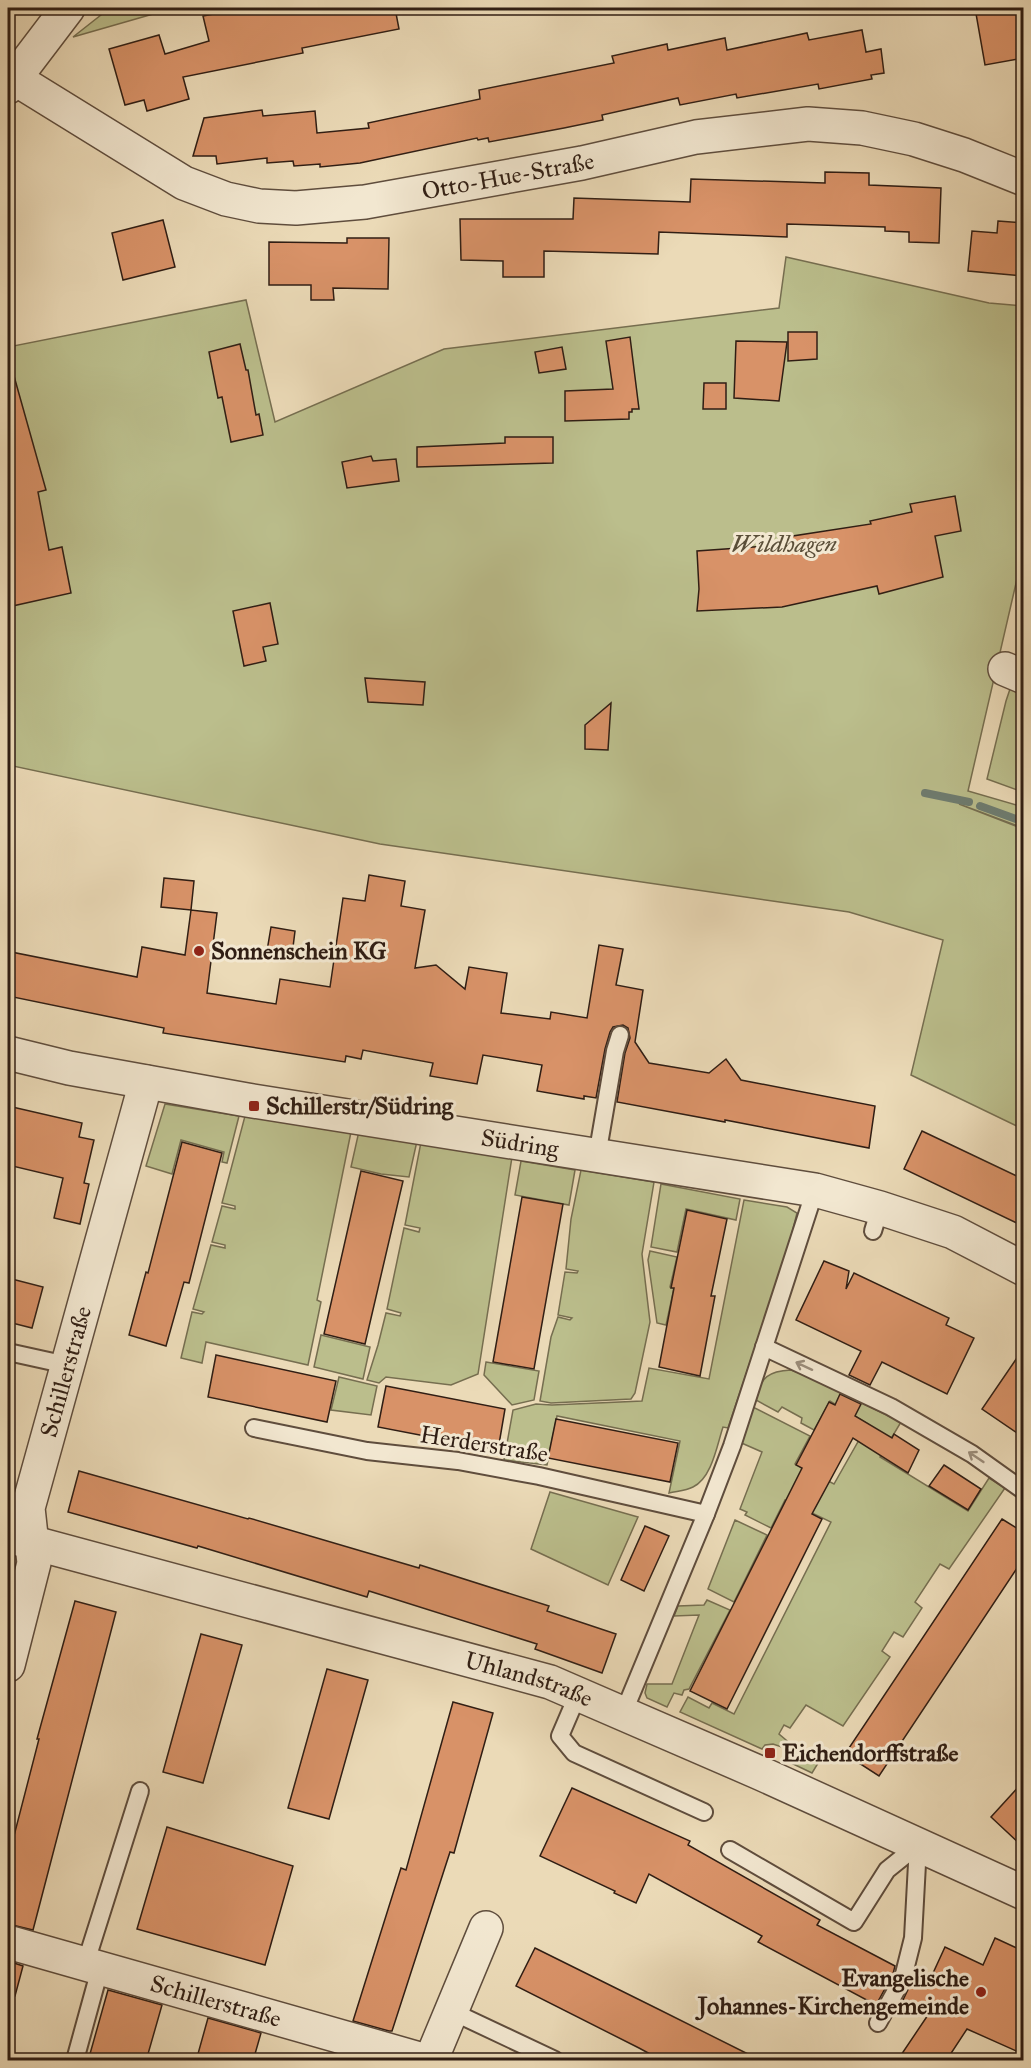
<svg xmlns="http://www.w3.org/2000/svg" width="1031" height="2068" font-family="'IM FELL Great Primer',serif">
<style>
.green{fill:#bbbe8c;stroke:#766e50;stroke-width:1.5}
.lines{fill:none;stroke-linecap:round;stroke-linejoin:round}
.stream{stroke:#6e7c70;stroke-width:8}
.building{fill:#d89268;stroke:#301e14;stroke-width:1.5}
.service-casing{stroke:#5f4d3d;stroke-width:20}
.minor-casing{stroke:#5f4d3d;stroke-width:36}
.service{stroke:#f2e7d0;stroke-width:16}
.minor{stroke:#f2e7d0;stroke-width:33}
.oneway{stroke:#9b8d7b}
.poi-dot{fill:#8f2418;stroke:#f2e7d0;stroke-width:2}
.labels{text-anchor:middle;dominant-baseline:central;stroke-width:6;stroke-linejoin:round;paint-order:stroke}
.street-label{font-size:24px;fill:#301e14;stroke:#f2e7d0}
.park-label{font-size:24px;font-style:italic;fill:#5a4e38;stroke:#f2e7d0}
.poi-label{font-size:24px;font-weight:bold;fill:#301e14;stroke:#f2e7d0;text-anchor:start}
</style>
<rect width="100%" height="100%" fill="#ebdab7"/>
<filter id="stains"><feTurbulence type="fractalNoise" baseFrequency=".00333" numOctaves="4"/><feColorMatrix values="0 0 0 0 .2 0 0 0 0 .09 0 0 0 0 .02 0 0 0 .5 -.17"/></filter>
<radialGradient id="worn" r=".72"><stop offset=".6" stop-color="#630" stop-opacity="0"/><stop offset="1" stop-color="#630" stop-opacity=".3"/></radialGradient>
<g class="green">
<path d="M108,8H174L73,37L106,11Z"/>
<path d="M786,257L989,303L1023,306V553L968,791L1023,807V828L959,804L1023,829V1129L911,1075L943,940L849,912L380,844L8,765V637L10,636L8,628V347L246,300L275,422L444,349L779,308Z"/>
<path d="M1013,680L1023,684V792L987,779L1006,701Z"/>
<path d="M165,1104L239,1116L227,1163L222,1162L224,1152L181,1140L172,1174L146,1166Z"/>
<path d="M245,1116L351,1132L317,1300L321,1302L308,1365L206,1342L202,1363L181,1358L192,1312L202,1314L204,1312L193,1309L211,1245L225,1248V1245L212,1242L222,1206L235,1209V1206L222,1203Z"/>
<path d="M359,1131L417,1141L409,1177L381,1174L351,1167Z"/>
<path d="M421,1142L512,1157L478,1374L451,1385L386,1377L379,1383L367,1380L378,1345L386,1313L400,1316L401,1313L387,1309L404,1228L419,1232L420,1228L405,1225Z"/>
<path d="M521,1161L575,1170L569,1205L515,1195Z"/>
<path d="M581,1170L654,1182L642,1254L650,1322L635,1393L631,1399L551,1403L540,1401L551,1337L558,1317L570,1320L572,1318L558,1315L565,1272L577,1273L578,1271L566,1269L571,1219Z"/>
<path d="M661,1184L740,1199L736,1220L686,1209L677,1252L651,1247Z"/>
<path d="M744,1200L787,1207L797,1213L788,1249L728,1428L723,1427C717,1445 712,1478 693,1487C685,1491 677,1491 669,1493L680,1441L557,1416L547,1465L504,1460L513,1410L536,1404L552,1405L642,1401L649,1368L709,1379Z"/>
<path d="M650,1251L677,1257L670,1287L674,1288L666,1325L657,1323L648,1260Z"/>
<path d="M321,1335L370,1347L363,1379L314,1367Z"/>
<path d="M486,1362L539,1371L534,1400L512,1405L484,1375Z"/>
<path d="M791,1370L807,1376L901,1422L880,1457L968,1511L989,1478L1005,1488L949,1569L940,1564L915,1602L922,1608L903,1637L894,1632L882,1651L890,1657L843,1726L806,1705L790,1728L784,1725L779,1734L792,1745L820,1760L812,1773L787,1761L788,1755L785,1748L773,1744L765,1745L762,1749L680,1712L688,1697L709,1708L712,1703L734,1714L831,1522L785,1500L771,1528L745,1515L747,1512L740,1509L762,1452L737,1441L751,1406L810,1436L795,1464L834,1484L868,1424L830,1401L814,1430L801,1423L802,1418L782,1407L778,1412L754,1399C762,1377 768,1371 791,1370Z"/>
<path d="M339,1377L377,1386L371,1415L331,1410Z"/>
<path d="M550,1492L638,1517L608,1585L531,1549Z"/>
<path d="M735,1520L767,1535L734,1602L708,1589Z"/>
<path d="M707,1600L730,1610L689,1689L684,1690L682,1695L674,1693L667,1707L647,1698L645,1693L647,1684H672L699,1615L674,1616L678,1606L704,1605Z"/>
</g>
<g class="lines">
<g class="stream">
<path d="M925,793L969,802"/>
<path d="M980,806L1024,822"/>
</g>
</g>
<g class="building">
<path d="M245,8H395L399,29L302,48L303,53L183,77L189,99L147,111L144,100L125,105L109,49L159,35L165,54L209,41L203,16Z"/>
<path d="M975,8H1023V58L985,65Z"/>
<path d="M862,30L866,52L881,49L884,73L871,75L872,79L819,89L818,84L737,98L736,94L680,105L678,98L602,115L603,120L564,128L489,142L488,138L478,140L477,138L360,163L320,167V164L294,166L293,161L267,163V158L217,164L216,156H193L204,118L262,110L263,116L315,111L317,133L369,128L368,123L480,99L479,90L614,63L612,56L667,44L668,50L725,38L727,50L807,33L809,40Z"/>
<path d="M825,172L869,173V185L941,188L939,243L909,242V232L885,231V227L787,224V237L659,232L658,254L544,251V277H503V261L461,260L460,219H573L574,198L690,202L691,179L825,183Z"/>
<path d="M163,220L175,267L123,280L112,233Z"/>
<path d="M998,221L1023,223V276L968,271L972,231L997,233Z"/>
<path d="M347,238H389L388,289L333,288L334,300H311V285H269V242L347,243Z"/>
<path d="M788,332H817V359L788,361Z"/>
<path d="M630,337L639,409H632V412H629V419L565,421V391L613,389L606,341Z"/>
<path d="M736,341L787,342L779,401L734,398Z"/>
<path d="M240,344L246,370H248L256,415L259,414L263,435L231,442L222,397L218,398L209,352Z"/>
<path d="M562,347L566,369L539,373L535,352Z"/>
<path d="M14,376L46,490L38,492L49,550L62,547L71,593L8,607V377Z"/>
<path d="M704,383H726V409H703Z"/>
<path d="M505,437H553V463L417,467V447L505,443Z"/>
<path d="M371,456L373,461L396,459L399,481L347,488L342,462Z"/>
<path d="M955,496L961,531L935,536L943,577L879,594L877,586L782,607L697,611L699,589L697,551L781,545L780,538L871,524L870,521L912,512L910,504Z"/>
<path d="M270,603L278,644L263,647L266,661L244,666L233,611Z"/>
<path d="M365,678L425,682L423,705L368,702Z"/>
<path d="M611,703L608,750L585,749V725Z"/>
<path d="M369,875L405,881L401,906L425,910L415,968L436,965L465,989L469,967L507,973L501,1013L550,1019L551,1012L587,1018L599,945L623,949L616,985L643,990L635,1042L649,1063L709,1073L726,1059L741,1080L875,1106L869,1148L725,1120V1122L617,1102L625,1053L630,1038L628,1028L623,1025L613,1027L610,1032L605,1049L596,1098L584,1096V1099L537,1091L542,1065L483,1055L477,1084L430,1076L433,1063L363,1050L361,1059L346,1056L345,1062L163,1033L164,1028L8,996V968L11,952L137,977L142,947L185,955L191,910L217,913L207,993L276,1004L280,979L330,987L343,898L365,901Z"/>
<path d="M164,878L194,881L191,910L161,907Z"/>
<path d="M271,927L295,931L292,955L267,951Z"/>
<path d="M8,1106L82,1123L79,1137L94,1140L84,1183L89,1184L80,1224L54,1218L63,1178L8,1165Z"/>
<path d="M922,1131L1023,1179V1226L904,1169Z"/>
<path d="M182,1142L222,1153L189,1283L184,1282L166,1346L129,1335L146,1272L148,1273Z"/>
<path d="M361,1171L403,1181L365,1344L324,1334Z"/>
<path d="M522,1197L563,1204L534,1369L493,1362Z"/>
<path d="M687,1210L727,1219L711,1296H715L700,1376L659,1367L674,1288H671Z"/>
<path d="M824,1261L849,1271L846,1289L854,1273L949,1318L946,1325L974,1338L947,1394L882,1362L870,1385L849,1375L861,1351L796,1320Z"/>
<path d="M8,1278L43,1287L32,1328L8,1322Z"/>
<path d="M1023,1349V1437L982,1409Z"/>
<path d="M216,1355L336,1381L327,1422L208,1397Z"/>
<path d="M386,1386L505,1409L498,1450L378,1427Z"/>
<path d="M840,1394L861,1404L855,1416L892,1438L894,1434L919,1450L908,1473L853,1438L812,1514L822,1519L727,1709L690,1691L802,1468L796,1465L829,1402L835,1405Z"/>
<path d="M556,1419L678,1443L670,1482L548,1458Z"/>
<path d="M944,1465L981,1489L968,1510L929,1486Z"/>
<path d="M79,1471L248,1519L249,1518L419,1568L420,1565L549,1606L547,1611L616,1634L602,1673L535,1649L537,1644L369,1591L367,1597L198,1546L197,1548L68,1512Z"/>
<path d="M1002,1519L1023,1532V1559L879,1776L845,1754Z"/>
<path d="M645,1526L669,1536L644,1591L621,1580Z"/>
<path d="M75,1601L116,1612L33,1930L8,1924V1859L39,1739H37Z"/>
<path d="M201,1634L242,1645L203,1783L163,1772Z"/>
<path d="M327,1669L368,1680L329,1819L288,1808Z"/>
<path d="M453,1702L493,1713L454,1853L450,1852L392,2031H389L353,2021L401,1868L406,1870Z"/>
<path d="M1023,1782V1847L991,1817Z"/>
<path d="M572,1788L690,1841L688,1845L820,1920L817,1925L895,1966L893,1974L876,2005L758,1942L762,1936L649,1874L636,1903L614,1893L615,1891L540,1856Z"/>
<path d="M167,1827L293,1866L265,1965L137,1929Z"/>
<path d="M995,1938L1023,1951V2054L967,2029L946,2061H897L930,2012L903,2000L914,1977L928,1984L945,1947L983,1965Z"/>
<path d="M535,1948L658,2009L762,2061H663L639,2048L516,1986Z"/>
<path d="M8,1961L23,1966L15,1996L8,1995Z"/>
<path d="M108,1990L162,2005L146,2061H88Z"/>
<path d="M208,2018L261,2033L253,2061H196Z"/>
</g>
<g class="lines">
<g class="service-casing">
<g id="service">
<path d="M597,1156L615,1051L620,1035"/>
<path d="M873,1231L880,1208"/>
<path d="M764,1347L891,1407L972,1454L1024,1491"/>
<path d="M8,1352L67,1365"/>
<path d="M254,1428L367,1451L458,1461L539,1476L706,1514"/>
<path d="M578,1694L560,1736L574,1753L704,1812"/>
<path d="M623,1714L706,1514L732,1446L815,1190"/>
<path d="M730,1850L854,1922L887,1870L918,1845"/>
<path d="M85,1965L140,1791"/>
<path d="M451,2011L555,2060"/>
<path d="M878,2023L903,1978L913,1938L918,1845"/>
<path d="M75,2060L100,1969"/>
</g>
</g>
<g class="minor-casing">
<g id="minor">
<path id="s1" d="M14,78L184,183L226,199L259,206L296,208L365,202L582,163L696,137L808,124L862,128L914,139L964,155L1024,179"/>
<path d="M8,87L68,8"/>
<path d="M1005,669L1024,677"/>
<path id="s2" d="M8,1053L69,1068L247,1100L815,1190L880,1208L953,1232L1024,1269"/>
<path id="s3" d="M8,1536L550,1682L760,1773L1024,1893"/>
<path id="s4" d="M8,1665L34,1563L28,1508L146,1082"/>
<path id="s5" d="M8,1942L423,2060"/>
<path d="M431,2060L486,1928"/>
</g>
</g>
<use href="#service" class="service"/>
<use href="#minor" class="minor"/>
</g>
<defs><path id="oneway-shaft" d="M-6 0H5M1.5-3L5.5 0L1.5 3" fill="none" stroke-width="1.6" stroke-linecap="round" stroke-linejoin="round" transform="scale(1.5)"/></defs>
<g class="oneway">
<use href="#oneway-shaft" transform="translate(804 1366) rotate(-155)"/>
<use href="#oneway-shaft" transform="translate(976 1457) rotate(-146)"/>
</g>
<g class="poi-dot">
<circle cx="199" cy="951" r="6"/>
<rect x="248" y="1100" width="12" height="12" rx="3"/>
<rect x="764" y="1747" width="12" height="12" rx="3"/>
<circle cx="981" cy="1992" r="6"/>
</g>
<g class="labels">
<g class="street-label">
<text stroke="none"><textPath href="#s1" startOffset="530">Otto-Hue-Straße</textPath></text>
<text stroke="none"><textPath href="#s2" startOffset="520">Südring</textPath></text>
<text stroke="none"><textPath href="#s4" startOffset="302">Schillerstraße</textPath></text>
<text transform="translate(484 1444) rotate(9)">Herderstraße</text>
<text stroke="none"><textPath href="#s3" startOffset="540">Uhlandstraße</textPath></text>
<text stroke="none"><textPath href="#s5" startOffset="216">Schillerstraße</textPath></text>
</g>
<g class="park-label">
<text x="784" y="544">Wildhagen</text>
</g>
<g class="poi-label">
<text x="211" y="951">Sonnenschein KG</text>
<text x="266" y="1106">Schillerstr/Südring</text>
<text x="782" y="1753">Eichendorffstraße</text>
<text x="969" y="1978" text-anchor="end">Evangelische<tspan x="969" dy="28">Johannes-Kirchengemeinde</tspan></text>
</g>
</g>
<rect width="1031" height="2068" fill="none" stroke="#ebdab7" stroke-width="30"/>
<rect x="9" y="9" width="1013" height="2050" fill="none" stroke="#301e14" stroke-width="3"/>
<rect x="15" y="15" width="1001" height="2038" fill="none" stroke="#301e14" stroke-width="1.5"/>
<rect width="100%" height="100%" filter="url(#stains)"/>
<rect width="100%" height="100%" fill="url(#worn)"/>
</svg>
